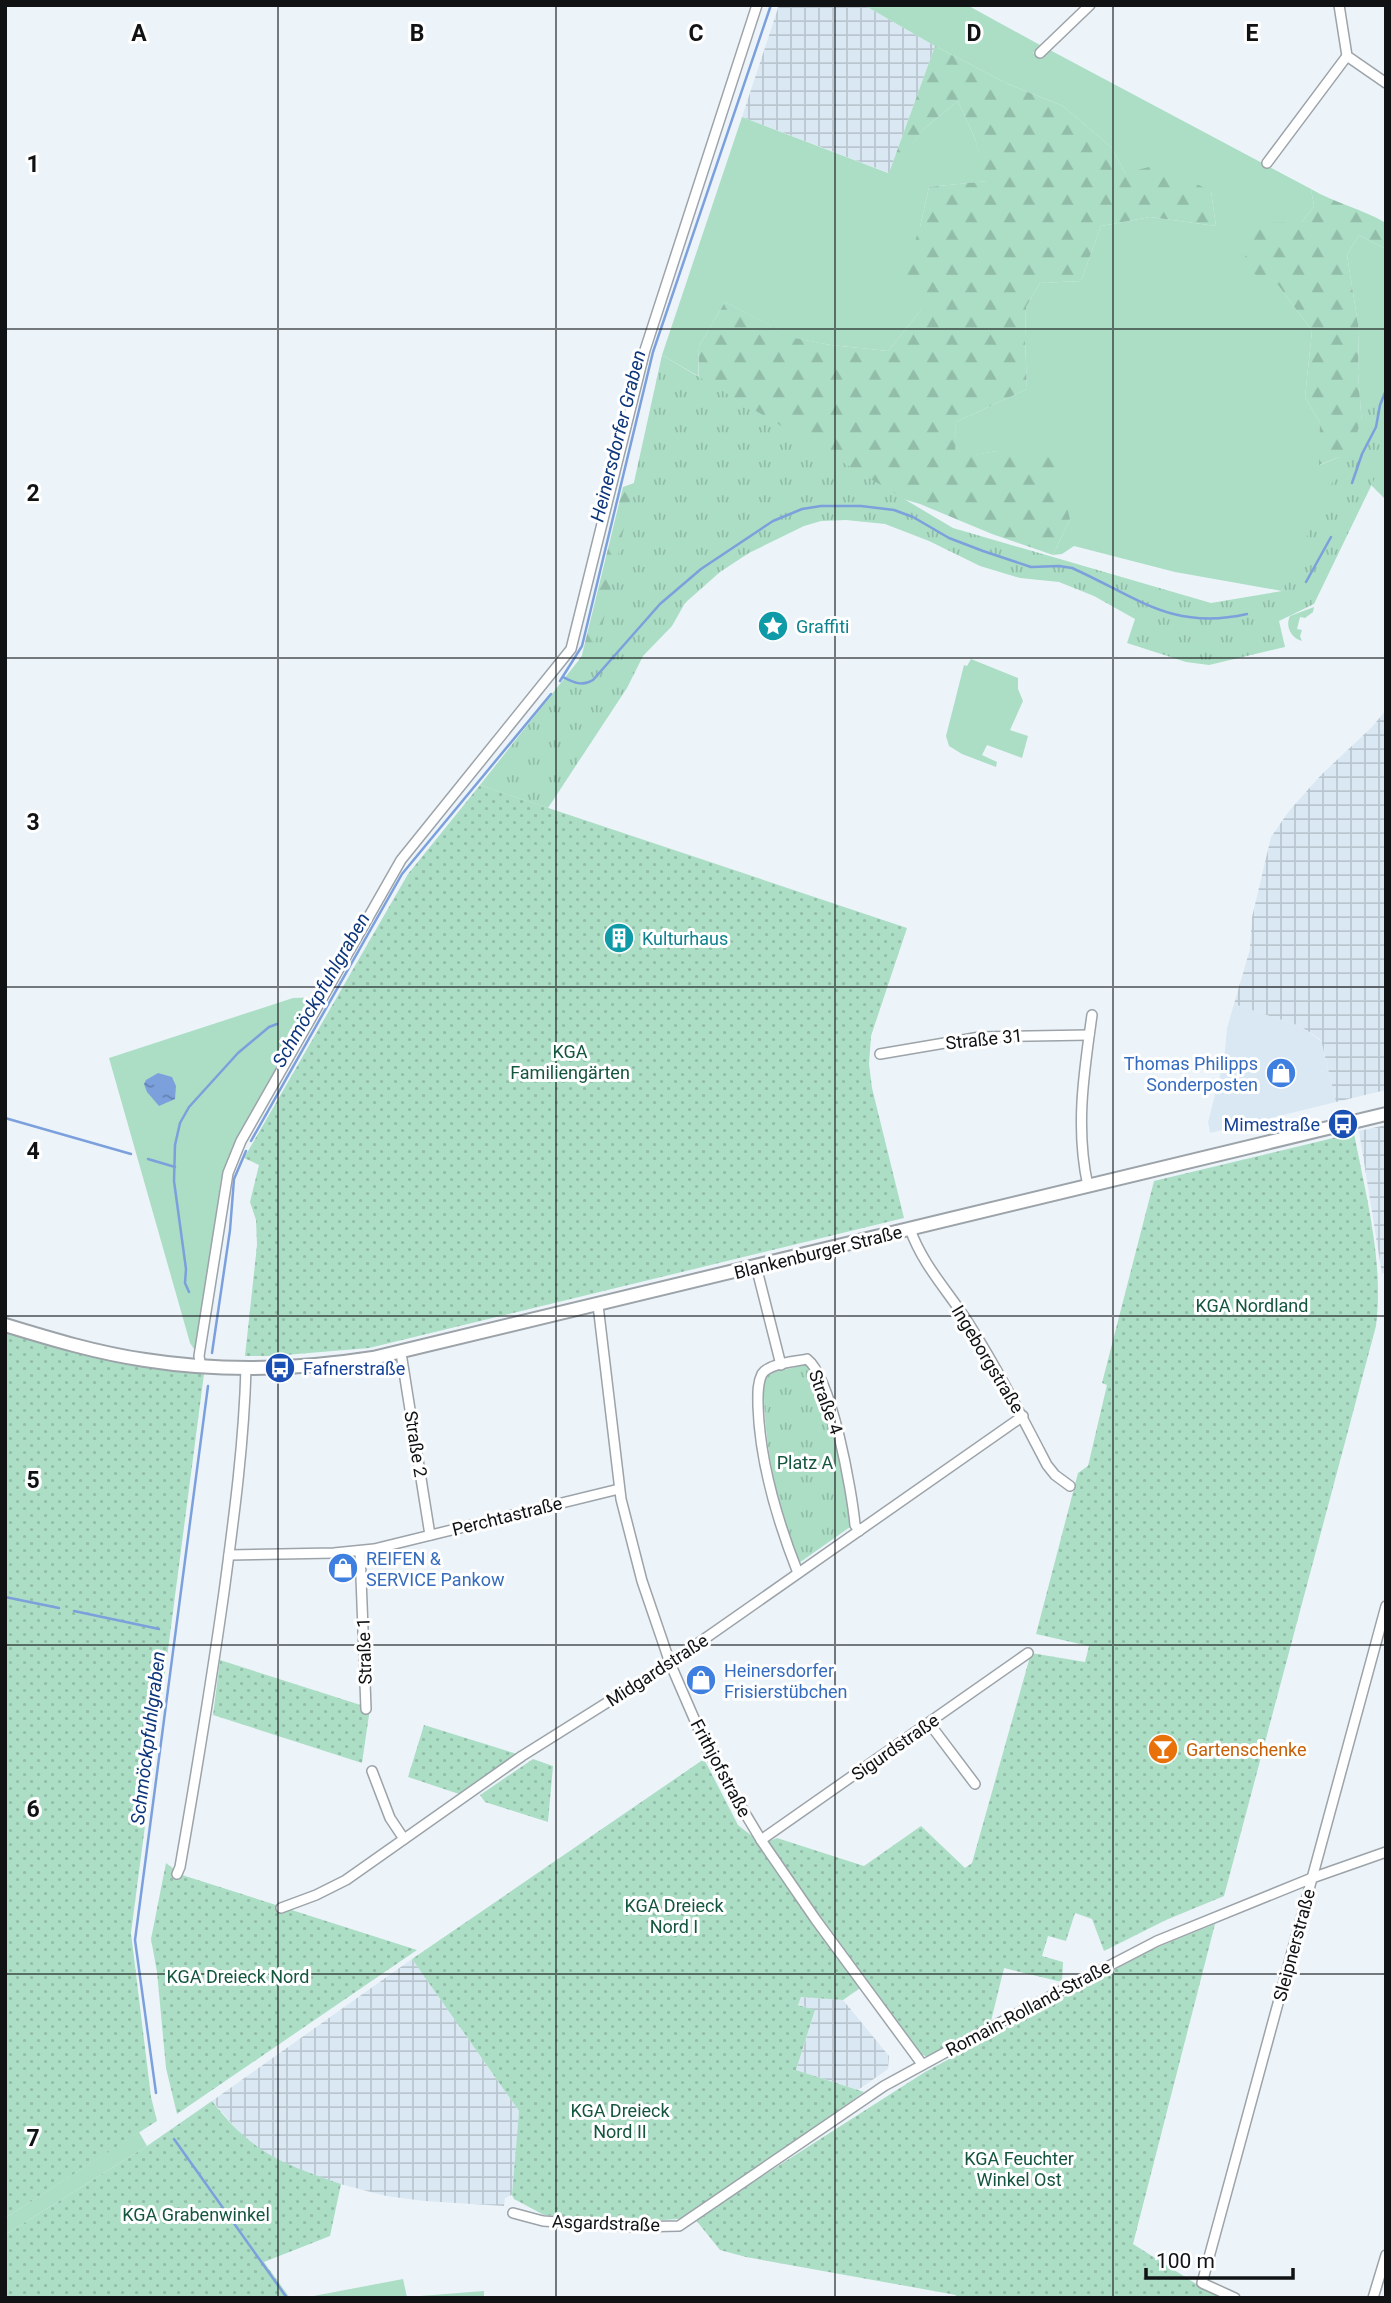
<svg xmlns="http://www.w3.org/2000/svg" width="1391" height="2303" font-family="Roboto,sans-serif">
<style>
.built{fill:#dae8f3}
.industrial{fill:url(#industrial-grid)}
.grass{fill:#abdec5}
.forest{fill:url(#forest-firs)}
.park{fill:url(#park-tufts)}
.garden{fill:url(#garden-dots)}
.water{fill:url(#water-ripples)}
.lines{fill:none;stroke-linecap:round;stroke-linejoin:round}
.stream{stroke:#7ca0dc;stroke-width:2.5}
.street-casing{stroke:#9ca3a9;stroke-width:12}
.secondary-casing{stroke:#9ca3a9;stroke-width:16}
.street{stroke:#fff;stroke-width:9}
.secondary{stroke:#fff;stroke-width:12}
.grid{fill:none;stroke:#101214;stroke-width:2;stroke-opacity:0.55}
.labels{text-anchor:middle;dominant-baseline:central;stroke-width:6;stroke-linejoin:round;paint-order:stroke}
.culture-label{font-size:18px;fill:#0d838f;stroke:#fff;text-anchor:start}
.street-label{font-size:18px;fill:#101214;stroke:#fff}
.park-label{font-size:18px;fill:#14553d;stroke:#fff}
.shop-label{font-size:18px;fill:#366cbe;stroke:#fff;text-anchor:start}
.transit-label{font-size:18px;fill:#164399;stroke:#fff;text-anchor:end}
.food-label{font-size:18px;fill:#c56008;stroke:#fff;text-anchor:start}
.water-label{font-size:19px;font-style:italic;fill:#0d367c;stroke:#fff}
.grid-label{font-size:23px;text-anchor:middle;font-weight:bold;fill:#101214;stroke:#fff;stroke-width:6;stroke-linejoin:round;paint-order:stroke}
</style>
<defs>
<pattern id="industrial-grid" width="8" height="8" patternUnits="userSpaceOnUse" patternTransform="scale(1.75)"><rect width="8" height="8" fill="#dae8f3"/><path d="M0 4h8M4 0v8" fill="none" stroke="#bac6cf"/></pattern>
<pattern id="forest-firs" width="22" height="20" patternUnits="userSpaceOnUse" patternTransform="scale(1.75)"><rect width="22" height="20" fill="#abdec5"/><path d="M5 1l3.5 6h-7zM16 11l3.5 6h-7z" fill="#92bda8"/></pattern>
<pattern id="park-tufts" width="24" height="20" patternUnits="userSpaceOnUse" patternTransform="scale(1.75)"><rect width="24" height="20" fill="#abdec5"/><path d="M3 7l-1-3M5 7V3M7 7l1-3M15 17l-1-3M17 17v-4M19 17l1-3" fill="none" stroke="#92bda8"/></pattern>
<pattern id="garden-dots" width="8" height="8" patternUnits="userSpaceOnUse" patternTransform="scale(1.75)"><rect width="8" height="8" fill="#abdec5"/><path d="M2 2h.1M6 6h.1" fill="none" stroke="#92bda8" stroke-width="1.8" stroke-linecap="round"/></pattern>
<pattern id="water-ripples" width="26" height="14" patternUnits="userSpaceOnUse" patternTransform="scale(1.75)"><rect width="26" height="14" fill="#7ca0dc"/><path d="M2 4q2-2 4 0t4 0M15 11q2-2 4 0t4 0" fill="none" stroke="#6481b1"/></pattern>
</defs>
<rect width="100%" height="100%" fill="#ecf4fa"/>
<path class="built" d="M1234,1004L1300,1026L1321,1041L1336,1102L1210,1133L1208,1122L1224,1060L1227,1028Z"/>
<g class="industrial">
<path d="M779,5H864L935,46L889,173L742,117Z"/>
<path d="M1386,710V1090L1336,1102L1321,1040L1300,1026L1234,1004L1250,949L1252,917L1271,837L1289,811L1321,775L1372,727Z"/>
<path d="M1386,1125V1271L1382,1274L1359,1131Z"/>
<path d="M412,1959L519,2111L512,2195L505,2198L504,2206L424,2201L386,2196L340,2184L284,2164L248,2142L212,2101Z"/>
<path d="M801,1997L843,2000L889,2056L888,2069L858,2090L796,2070L815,2011L798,2004Z"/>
</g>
<g class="grass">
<path d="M864,5H967L1040,45L1033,53L1040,58L1048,49L1311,189L1314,206L1302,222L1278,285L1312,331L1305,397L1320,423V465L1339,457L1362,426L1358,373L1359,330L1347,255L1359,235L1386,249V385L1282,591L1175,572L1074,546L1062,554L1053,555L1070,519L997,451L954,459L956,422L1027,389L1025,338L1026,307L1040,283L1081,281L1101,226L1150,217L1216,226L1211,191L1125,173L1112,148L1063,106L1008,84L935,46Z"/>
<path d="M958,101L975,139L988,181L929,187L920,227L921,310L888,351L831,345L794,338L725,302L699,346L698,376L662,355L742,117L888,173L926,127Z"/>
<path d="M1386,440V497L1384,498L1370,484Z"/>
<path d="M1314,607L1313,612L1305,618L1300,617L1297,629L1302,630L1300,636L1302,641C1291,638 1285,626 1290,616Z"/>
<path d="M971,659L1018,678V689L1023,701L1010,730L1028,736L1022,758L987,745L982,755L997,762L996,767L962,754L949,746L946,736L964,665L967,666Z"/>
<path d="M320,997L232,1148L221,1179L196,1352L190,1343L109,1058L293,998Z"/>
<path d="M139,2132L147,2146L5,2235V2218Z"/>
<path d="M403,2279L407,2297L484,2291V2298H303Z"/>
</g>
<g class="forest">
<path d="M935,46L1008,84L1063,106L1112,148L1125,173L1157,165L1211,191L1216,226L1150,217L1101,226L1081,281L1040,283L1026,307L1025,338L1027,389L956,422L955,458L997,451L1052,452L1070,519L1053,555L992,534L920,504L846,482L580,663L623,487L662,473L698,393L699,346L725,302L795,338L831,345L888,351L921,310L903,275L920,227L929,187L987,181L975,139L958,101L926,127L889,173Z"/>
<path d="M1311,189C1335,203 1362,209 1386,223V249L1359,235L1347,255L1359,330L1358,373L1362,426L1348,464L1339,457L1319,465L1320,423L1305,397L1312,331L1278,285L1241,268L1258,223L1302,222L1314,206Z"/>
</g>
<g class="park">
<path d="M662,355L953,528L1211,603L1282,591L1386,366V455L1314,604L1279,621L1285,647L1209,665L1186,662L1127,643L1135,619L1094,596L1059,582L1020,578L980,566L929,541L885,524L846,520L821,521L804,526L749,553L720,572L685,603L672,626L643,656L627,688L548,808L480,785L601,632Z"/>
<path d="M807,1364C832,1416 843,1470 850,1527L799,1563C776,1502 762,1440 764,1375Z"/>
</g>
<g class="garden">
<path d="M480,785L907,928L871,1036L869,1064L872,1088L904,1218L369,1348L273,1356H245L257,1245L256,1220L250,1202L259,1165L244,1158L408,874Z"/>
<path d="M1354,1133C1366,1197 1384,1261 1376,1326L1224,1896L1166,1920L1104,1951L1092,1919L1075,1913L1066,1941L1048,1936L1042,1956L1063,1962L1062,1982L1004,1968L991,2021L928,2057L920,2054L866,1984L843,2000L801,1997L798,2005L815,2010L796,2070L864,2092L697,2211L678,2219L633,2222L544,2215L514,2199L512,2195L519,2111L412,1959L704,1759L738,1825L762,1844L777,1838L864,1866L921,1826L965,1868L972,1863L1031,1653L1085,1662L1089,1646L1036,1634L1078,1473L1088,1466L1107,1385L1102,1383L1154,1181Z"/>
<path d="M5,1325L72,1345L201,1367L204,1374L131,1933L151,2097L157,2121L5,2218Z"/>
<path d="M220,1660L370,1708L362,1763L213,1715Z"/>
<path d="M424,1725L517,1754L459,1794L408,1777Z"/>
<path d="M533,1759L553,1766L548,1822L485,1802L480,1795Z"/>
<path d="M166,1863L182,1875L417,1950L177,2114L166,2068L157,1972L151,1939Z"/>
<path d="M1215,1924L1133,2244L1201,2287L1226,2298H956V2295L746,2257L720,2250L695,2219L925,2072L1153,1949Z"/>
<path d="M212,2101C252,2153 281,2163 341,2184L330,2236L264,2262L290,2298H5V2235L147,2146Z"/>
</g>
<path class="water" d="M158,1073L172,1077L176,1086L175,1099L159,1106L147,1092L144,1084L146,1080Z"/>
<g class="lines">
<g class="stream">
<path d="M1352,483L1362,454L1376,427L1380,405L1386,390"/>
<path d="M1306,582L1331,537"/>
<path d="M563,677C573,682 582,687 593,680L660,604L701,569L773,521L802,509L821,506H861L894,510L913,517L949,538L983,551L1031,567L1059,566L1072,568C1137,597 1172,631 1247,614"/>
<path d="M560,681L582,646L653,352L771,5"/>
<path d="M5,1118L131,1154"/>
<path d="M251,1141L402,874L551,694"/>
<path d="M148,1159L175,1167"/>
<path d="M189,1292L185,1283L186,1269L174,1181L175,1145L180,1123L189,1107L238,1053L269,1027L277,1024"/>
<path d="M212,1353L230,1230L234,1179L246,1151"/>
<path d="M5,1597L59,1608"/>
<path d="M74,1611L159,1629"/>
<path d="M156,2093L135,1940L208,1386"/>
<path d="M174,2139L287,2298"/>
</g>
<g class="street-casing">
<g id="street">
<path d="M1339,5L1347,56L1386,83"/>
<path d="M1040,53L1090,5"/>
<path d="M1267,163L1347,56"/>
<path d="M880,1054L980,1037L1089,1035"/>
<path d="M1088,1186C1075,1128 1084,1072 1092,1015"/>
<path d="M910,1229C923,1266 949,1292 969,1324C998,1370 1022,1417 1047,1465L1055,1475L1070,1486"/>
<path d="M756,1266L781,1365"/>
<path d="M598,1305L621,1499L642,1581L670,1663L709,1753L761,1840L816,1920L922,2064"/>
<path d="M401,1353L430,1535"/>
<path d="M201,1367L199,1356L228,1173L241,1141L401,860L571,649L645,350L757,5"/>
<path d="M360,1551L366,1709"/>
<path d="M229,1555L334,1553L374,1549L619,1489"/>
<path d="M798,1573C777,1520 760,1464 758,1406C758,1395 757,1384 762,1374C769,1363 795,1362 807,1359C832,1378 852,1492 855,1525L859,1531"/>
<path d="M929,1723L975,1784"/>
<path d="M372,1771L390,1818L404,1839"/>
<path d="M761,1840L1028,1653"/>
<path d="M177,1874L180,1867C196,1775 211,1684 224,1592C234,1517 244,1443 246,1368"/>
<path d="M281,1908L316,1895L346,1880L522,1756L670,1663L1023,1416"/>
<path d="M513,2213L543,2221L633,2227L679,2226L884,2086L1003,2021L1157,1941L1312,1878L1386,1852"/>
<path d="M1235,2298L1202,2283L1386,1606"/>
<path d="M1373,2298L1386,2255"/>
</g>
</g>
<g class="secondary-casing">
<path id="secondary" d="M5,1325C51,1339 97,1353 145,1360C221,1372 297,1370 373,1358L1386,1114"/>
</g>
<use href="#street" class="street"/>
<use href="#secondary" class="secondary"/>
</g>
<path class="grid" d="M278,5V2298M556,5V2298M835,5V2298M1113,5V2298M5,329H1386M5,658H1386M5,987H1386M5,1316H1386M5,1645H1386M5,1974H1386"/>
<defs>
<g id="sight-disc" transform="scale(1.575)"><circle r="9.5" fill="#0f9aa8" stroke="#fff"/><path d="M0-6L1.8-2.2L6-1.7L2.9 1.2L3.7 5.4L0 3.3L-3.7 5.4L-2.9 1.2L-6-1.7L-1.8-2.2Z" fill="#fff"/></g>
<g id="building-disc" transform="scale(1.575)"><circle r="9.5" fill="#0f9aa8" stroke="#fff"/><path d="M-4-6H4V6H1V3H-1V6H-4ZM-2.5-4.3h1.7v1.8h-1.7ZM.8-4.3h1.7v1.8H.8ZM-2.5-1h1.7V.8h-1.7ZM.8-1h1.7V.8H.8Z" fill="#fff"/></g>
<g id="shop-disc" transform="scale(1.575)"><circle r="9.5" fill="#3f7fe0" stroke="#fff"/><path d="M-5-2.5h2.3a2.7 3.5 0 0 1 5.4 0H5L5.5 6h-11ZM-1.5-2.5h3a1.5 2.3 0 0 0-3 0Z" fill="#fff"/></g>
<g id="bus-disc" transform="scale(1.575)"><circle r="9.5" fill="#1a4fb4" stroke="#fff"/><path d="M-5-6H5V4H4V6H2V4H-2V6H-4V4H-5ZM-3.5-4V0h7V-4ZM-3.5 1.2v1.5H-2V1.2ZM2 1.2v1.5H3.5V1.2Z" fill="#fff"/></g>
<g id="bar-disc" transform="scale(1.575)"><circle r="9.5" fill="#e8710a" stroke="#fff"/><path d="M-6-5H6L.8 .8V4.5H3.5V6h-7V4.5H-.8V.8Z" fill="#fff"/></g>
</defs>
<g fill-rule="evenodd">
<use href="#sight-disc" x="773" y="626"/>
<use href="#building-disc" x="619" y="938"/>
<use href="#shop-disc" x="1281" y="1073"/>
<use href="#bus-disc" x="1343" y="1124"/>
<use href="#bus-disc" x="280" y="1368"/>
<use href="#shop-disc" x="343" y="1568"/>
<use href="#shop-disc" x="701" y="1680"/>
<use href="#bar-disc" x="1163" y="1749"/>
</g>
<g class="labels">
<g class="culture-label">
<text x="796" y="626">Graffiti</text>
<text x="642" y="938">Kulturhaus</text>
</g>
<g class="street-label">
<text transform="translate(984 1039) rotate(-6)">Straße 31</text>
<text transform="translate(818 1252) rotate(-14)">Blankenburger Straße</text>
<text transform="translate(988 1359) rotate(59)">Ingeborgstraße</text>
<text transform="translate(826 1402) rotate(70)">Straße 4</text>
<text transform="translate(416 1444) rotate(81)">Straße 2</text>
<text transform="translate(507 1516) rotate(-14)">Perchtastraße</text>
<text transform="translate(364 1651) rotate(-92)">Straße 1</text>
<text transform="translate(657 1670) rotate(-33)">Midgardstraße</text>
<text transform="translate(895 1747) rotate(-35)">Sigurdstraße</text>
<text transform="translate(721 1768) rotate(62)">Frithjofstraße</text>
<text transform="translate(1294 1945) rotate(-75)">Sleipnerstraße</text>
<text transform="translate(1028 2008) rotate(-28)">Romain-Rolland-Straße</text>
<text transform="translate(606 2223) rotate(2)">Asgardstraße</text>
</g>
<g class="park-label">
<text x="570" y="1051">KGA<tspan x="570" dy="21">Familiengärten</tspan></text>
<text x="1252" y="1305">KGA Nordland</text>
<text x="805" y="1462">Platz A</text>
<text x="674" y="1905">KGA Dreieck<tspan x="674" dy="21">Nord I</tspan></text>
<text x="238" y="1976">KGA Dreieck Nord</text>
<text x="620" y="2110">KGA Dreieck<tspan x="620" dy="21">Nord II</tspan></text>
<text x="1019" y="2158">KGA Feuchter<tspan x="1019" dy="21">Winkel Ost</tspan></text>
<text x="196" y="2214">KGA Grabenwinkel</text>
</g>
<g class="shop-label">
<text x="1258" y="1063" text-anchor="end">Thomas Philipps<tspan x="1258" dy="21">Sonderposten</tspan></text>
<text x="366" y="1558">REIFEN &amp;<tspan x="366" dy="21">SERVICE Pankow</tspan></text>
<text x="724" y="1670">Heinersdorfer<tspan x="724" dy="21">Frisierstübchen</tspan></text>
</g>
<g class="transit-label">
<text x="1320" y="1124">Mimestraße</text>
<text x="303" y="1368" text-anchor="start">Fafnerstraße</text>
</g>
<g class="food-label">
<text x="1186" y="1749">Gartenschenke</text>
</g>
<g class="water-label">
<text transform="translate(618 436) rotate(-76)">Heinersdorfer Graben</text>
<text transform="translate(321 990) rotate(-60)">Schmöckpfuhlgraben</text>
<text transform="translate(148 1738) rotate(-83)">Schmöckpfuhlgraben</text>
</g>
</g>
<g class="grid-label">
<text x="139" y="41">A</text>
<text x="417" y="41">B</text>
<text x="696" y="41">C</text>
<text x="974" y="41">D</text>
<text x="1252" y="41">E</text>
<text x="33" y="172">1</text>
<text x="33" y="501">2</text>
<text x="33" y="830">3</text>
<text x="33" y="1159">4</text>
<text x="33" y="1488">5</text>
<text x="33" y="1817">6</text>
<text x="33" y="2146">7</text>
</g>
<rect width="1391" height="2303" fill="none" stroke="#101214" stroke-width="14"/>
<path d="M1146 2268v10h147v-10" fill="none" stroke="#101214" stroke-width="3.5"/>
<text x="1156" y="2268" font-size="21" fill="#101214" stroke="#ffffff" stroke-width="5" paint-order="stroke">100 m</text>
</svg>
